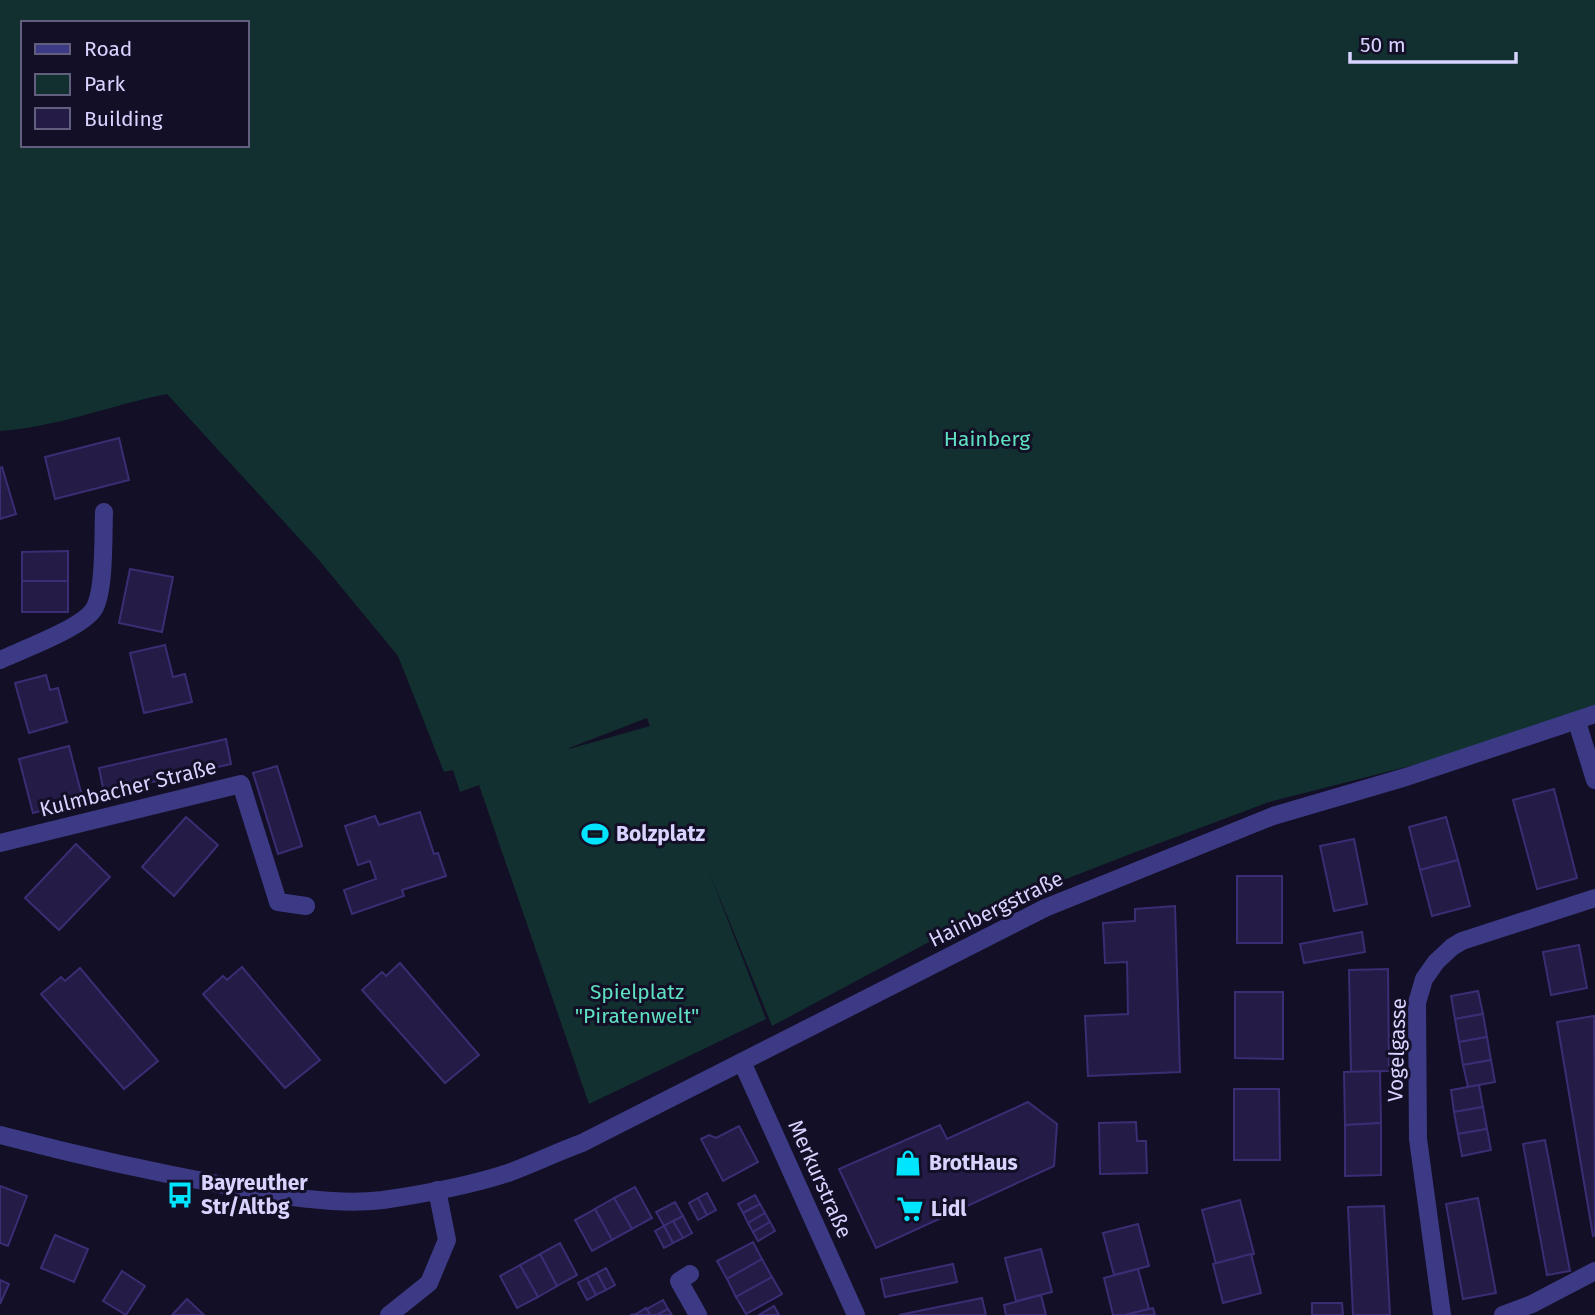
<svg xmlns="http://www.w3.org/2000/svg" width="1595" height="1315" font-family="'Fira Sans',sans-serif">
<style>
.green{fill:#12302f;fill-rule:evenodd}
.building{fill:#241b47;stroke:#3b2d73;stroke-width:2}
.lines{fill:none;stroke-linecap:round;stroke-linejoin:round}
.minor{stroke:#3d3a85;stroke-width:18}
.tertiary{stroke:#3d3a85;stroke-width:18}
.labels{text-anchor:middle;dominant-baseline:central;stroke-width:6;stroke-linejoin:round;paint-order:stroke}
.park-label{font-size:21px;fill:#5fe0c0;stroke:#130f26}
.street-label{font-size:21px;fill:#d9d4ff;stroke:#130f26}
.poi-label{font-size:21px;font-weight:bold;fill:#d9d4ff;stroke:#130f26;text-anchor:start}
</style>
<rect width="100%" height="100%" fill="#130f26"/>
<path class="green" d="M0,0H1595V708L1469,751L1269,802L1133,853L1015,899L944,934L772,1026L708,869L766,1019L589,1104L479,785L460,792L453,770L444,772L398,656L318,559L167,394C111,405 58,427 0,431ZM23,23H247V145H23ZM647,718L650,726L569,749V748Z"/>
<g class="building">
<path d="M119,438L129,480L55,499L45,457Z"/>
<path d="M2,467L16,514L0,519V468Z"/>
<path d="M68,551V581H22V552Z"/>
<path d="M130,569L173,577L162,632L119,623Z"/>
<rect x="22" y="581" width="46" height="31"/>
<path d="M165,645L173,677L185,674L192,702L144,713L130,653Z"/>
<path d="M46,675L50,690L58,688L67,722L29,733L15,683Z"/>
<path d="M226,739L231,764L104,793L99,768Z"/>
<path d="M69,746L83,800L33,813L19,759Z"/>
<path d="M277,766L302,846L278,854L253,773Z"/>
<path d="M1554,789L1577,878L1537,889L1513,800Z"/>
<path d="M420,812L434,854L438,853L446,876L402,890L404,896L352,914L344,890L376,879L370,861L358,865L345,826L375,816L379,825Z"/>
<path d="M186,817L218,845L174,896L142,867Z"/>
<path d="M1446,817L1458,860L1420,870L1409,827Z"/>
<path d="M1354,839L1367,904L1334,911L1320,846Z"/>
<path d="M76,844L110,877L59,930L25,898Z"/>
<path d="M1458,860L1470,906L1432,916L1420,870Z"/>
<rect x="1237" y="876" width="45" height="67"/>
<path d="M1175,906L1180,1072L1088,1076L1085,1016L1128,1014L1127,962L1105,963L1103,923L1135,921V909Z"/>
<path d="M1362,932L1365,952L1304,963L1300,944Z"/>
<path d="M1579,945L1587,988L1551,995L1543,952Z"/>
<path d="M400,963L479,1055L445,1083L362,990L382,972L386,976Z"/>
<path d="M242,967L320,1060L285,1088L203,994L223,976L227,980Z"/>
<path d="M80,968L158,1061L124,1089L41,994L61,977L65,981Z"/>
<path d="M1388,969L1389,1071L1351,1072L1349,970Z"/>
<path d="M1478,991L1483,1014L1455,1019L1451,996Z"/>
<path d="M1235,992H1283V1059L1235,1058Z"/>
<path d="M1483,1014L1487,1037L1459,1042L1455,1019Z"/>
<path d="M1594,1016L1595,1235L1593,1236L1557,1022Z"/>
<path d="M1487,1037L1491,1060L1463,1065L1459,1042Z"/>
<path d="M1491,1060L1495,1082L1468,1087L1463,1065Z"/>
<path d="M1380,1071L1381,1123L1345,1125L1344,1072Z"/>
<path d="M1479,1085L1483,1107L1454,1112L1451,1090Z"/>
<path d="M1234,1089H1279L1280,1160H1234Z"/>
<path d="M1028,1102L1057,1124L1054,1166L876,1248L839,1169L940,1125L947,1139Z"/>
<path d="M1483,1107L1487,1129L1458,1134L1454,1112Z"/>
<path d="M1136,1122L1137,1141H1146L1147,1173L1100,1174L1099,1123Z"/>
<path d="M1381,1123V1175L1345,1176V1125Z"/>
<path d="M739,1126L758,1162L723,1181L701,1139L709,1135L716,1138Z"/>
<path d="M1487,1129L1491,1150L1462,1156L1458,1134Z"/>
<path d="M1545,1140L1570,1271L1547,1275L1523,1144Z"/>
<path d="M0,1186L27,1196L8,1246L0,1243Z"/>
<path d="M635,1187L652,1218L632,1229L614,1198Z"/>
<path d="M707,1193L716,1210L707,1215L698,1198Z"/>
<path d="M755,1195L760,1204L743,1213L738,1204Z"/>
<path d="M614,1198L632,1229L612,1240L595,1209Z"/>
<path d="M698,1198L707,1215L698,1220L689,1203Z"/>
<path d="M1478,1198L1496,1293L1463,1299L1446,1204Z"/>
<path d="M1240,1200L1254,1254L1216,1264L1202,1210Z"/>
<path d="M675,1202L683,1216L664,1226L656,1212Z"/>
<path d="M760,1204L765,1213L748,1223L743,1213Z"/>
<path d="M1384,1206L1390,1315H1353L1348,1207Z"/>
<path d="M595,1209L612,1240L592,1251L575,1220Z"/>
<path d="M765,1213L770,1222L753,1232L748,1223Z"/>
<path d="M683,1216L692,1233L683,1238L673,1221Z"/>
<path d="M673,1221L683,1238L673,1243L664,1226Z"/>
<path d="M770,1222L775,1231L758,1241L753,1232Z"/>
<path d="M1138,1224L1149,1266L1114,1275L1103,1233Z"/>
<path d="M664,1226L673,1243L664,1248L655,1231Z"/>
<path d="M55,1235L88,1249L74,1282L41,1268Z"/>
<path d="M753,1242L762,1259L727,1279L717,1261Z"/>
<path d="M560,1243L577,1275L557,1286L540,1254Z"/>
<path d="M1041,1249L1052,1292L1016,1301L1005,1258Z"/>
<path d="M540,1254L557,1286L538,1297L520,1265Z"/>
<path d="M1251,1254L1261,1293L1223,1303L1213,1264Z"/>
<path d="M762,1259L772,1277L736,1297L727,1279Z"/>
<path d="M953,1264L957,1282L885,1297L881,1279Z"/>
<path d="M520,1265L538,1297L517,1308L500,1276Z"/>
<path d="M606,1268L615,1285L606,1290L597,1273Z"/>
<path d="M1138,1269L1149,1309L1125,1315H1113L1104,1278Z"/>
<path d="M122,1271L145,1286L126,1315L103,1301Z"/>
<path d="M597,1273L606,1290L596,1295L587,1278Z"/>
<path d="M772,1277L782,1294L746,1314L736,1297Z"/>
<path d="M587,1278L596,1295L587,1300L578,1283Z"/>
<path d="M0,1280L9,1284L0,1304Z"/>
<path d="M1041,1295L1046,1315H1006L1004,1305Z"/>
<path d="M982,1298L986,1315H899Z"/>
<path d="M187,1299L204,1315H172Z"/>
<path d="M663,1300L668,1309L657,1315H650L647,1309Z"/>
<path d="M1312,1303H1342L1343,1315H1312Z"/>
<path d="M774,1306L779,1315H759Z"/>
<path d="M646,1308L650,1315H630L636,1314Z"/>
<path d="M1153,1308L1155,1315H1125Z"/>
<path d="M668,1309L672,1315H657Z"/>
</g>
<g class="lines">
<g class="minor">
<path d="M0,660C22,650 82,628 94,609C105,590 103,535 104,512"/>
<path d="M0,843L241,784L278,902L306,906"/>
<path d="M742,1062L856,1315"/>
<path d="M690,1274L679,1281L698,1315"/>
<path d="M1442,1315L1418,1139L1417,1003L1424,979L1436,962L1452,947L1462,941L1595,898"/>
<path d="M1503,1315L1532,1304L1595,1271"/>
</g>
<g class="tertiary">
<path d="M1577,722L1595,780"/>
<path d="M0,1135C76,1155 152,1172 229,1186C278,1195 332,1206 383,1200C424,1194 468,1186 508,1173C533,1164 557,1152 582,1143L1045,908L1273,816L1406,777L1595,714"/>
<path d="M389,1315L429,1283L447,1240L437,1190"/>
</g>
</g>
<defs>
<g id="stadium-bare" transform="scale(2.1)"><path d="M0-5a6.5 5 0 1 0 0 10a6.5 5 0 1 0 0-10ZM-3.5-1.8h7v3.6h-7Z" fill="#00e5ff" stroke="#130f26" stroke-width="2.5" paint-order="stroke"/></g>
<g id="shop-bare" transform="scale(2.1)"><path d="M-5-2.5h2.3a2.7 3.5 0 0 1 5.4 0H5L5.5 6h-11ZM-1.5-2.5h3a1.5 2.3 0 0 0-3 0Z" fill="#00e5ff" stroke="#130f26" stroke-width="2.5" paint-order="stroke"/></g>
<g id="bus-bare" transform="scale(2.1)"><path d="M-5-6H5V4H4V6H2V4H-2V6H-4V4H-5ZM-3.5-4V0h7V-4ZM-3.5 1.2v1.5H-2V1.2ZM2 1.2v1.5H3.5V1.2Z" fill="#00e5ff" stroke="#130f26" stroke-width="2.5" paint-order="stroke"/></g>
<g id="supermarket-bare" transform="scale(2.1)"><path d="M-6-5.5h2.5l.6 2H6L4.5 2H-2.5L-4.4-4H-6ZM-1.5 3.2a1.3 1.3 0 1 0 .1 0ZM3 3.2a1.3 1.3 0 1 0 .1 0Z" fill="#00e5ff" stroke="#130f26" stroke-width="2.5" paint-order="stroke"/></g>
</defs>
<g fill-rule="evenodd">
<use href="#stadium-bare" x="595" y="834"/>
<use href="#shop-bare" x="908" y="1163"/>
<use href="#bus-bare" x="180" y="1195"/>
<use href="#supermarket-bare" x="910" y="1209"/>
</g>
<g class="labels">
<g class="park-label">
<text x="987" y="439">Hainberg</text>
<text x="637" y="992">Spielplatz<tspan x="637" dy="24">"Piratenwelt"</tspan></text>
</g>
<g class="street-label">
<text transform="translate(128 788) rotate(-14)">Kulmbacher Straße</text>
<text transform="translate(996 909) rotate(-26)">Hainbergstraße</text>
<text transform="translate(1397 1050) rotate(-88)">Vogelgasse</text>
<text transform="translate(820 1179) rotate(66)">Merkurstraße</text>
</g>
<g class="poi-label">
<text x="616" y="834">Bolzplatz</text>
<text x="929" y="1163">BrotHaus</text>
<text x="201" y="1183">Bayreuther<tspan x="201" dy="24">Str/Altbg</tspan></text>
<text x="931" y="1209">Lidl</text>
</g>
</g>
<rect x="21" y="21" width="228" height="126" fill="#130f26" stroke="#625e7d" stroke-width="2"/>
<rect x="35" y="44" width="35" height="10" fill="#3d3a85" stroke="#625e7d" stroke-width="2"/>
<text x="84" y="56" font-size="21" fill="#d9d4ff">Road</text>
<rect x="35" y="74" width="35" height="21" fill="#12302f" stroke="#625e7d" stroke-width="2"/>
<text x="84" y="91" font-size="21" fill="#d9d4ff">Park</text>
<rect x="35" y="108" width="35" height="21" fill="#241b47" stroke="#625e7d" stroke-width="2"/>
<text x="84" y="126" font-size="21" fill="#d9d4ff">Building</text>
<path d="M1350 52v10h166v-10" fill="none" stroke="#d9d4ff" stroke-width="3.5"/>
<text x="1360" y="52" font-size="21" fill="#d9d4ff" stroke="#130f26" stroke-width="5" paint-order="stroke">50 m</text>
</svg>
